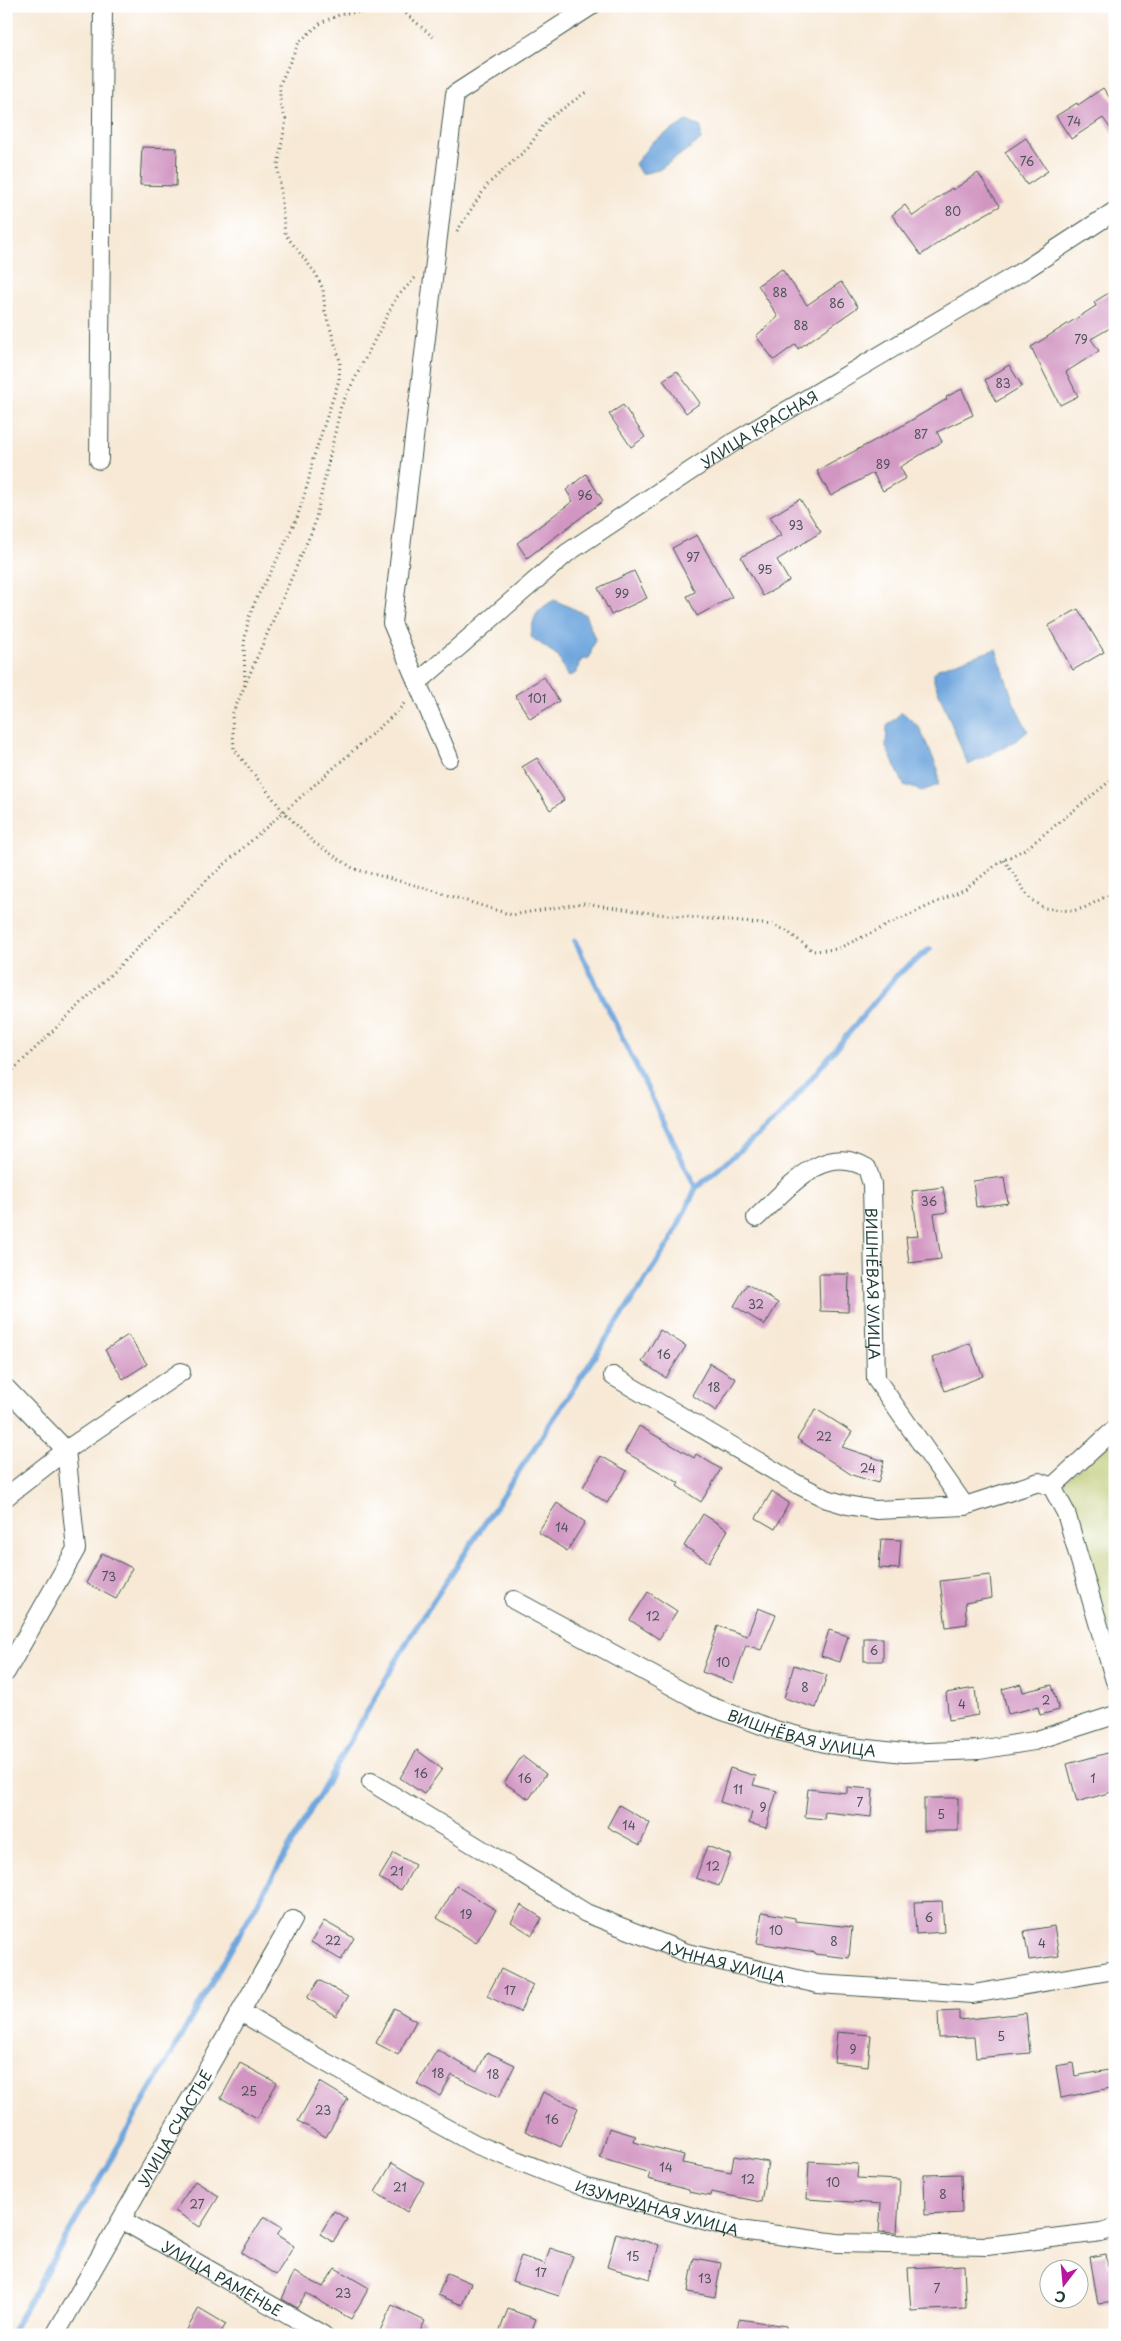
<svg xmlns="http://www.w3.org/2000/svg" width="1121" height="2341" font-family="'Playpen Sans',sans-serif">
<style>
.green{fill:#b5c162;stroke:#6a7f4b}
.water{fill:#6ea6dd;stroke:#467288}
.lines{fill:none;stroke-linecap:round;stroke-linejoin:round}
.stream{stroke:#6ea6dd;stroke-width:5.5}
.building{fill:#d296c2}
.street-casing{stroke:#3f574c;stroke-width:20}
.path{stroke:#3f574c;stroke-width:3;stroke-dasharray:1 4;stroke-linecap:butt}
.street{stroke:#fff;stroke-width:18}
.labels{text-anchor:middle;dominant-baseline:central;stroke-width:4;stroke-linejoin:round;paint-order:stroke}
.number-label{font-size:12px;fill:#4c5358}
.street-label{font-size:15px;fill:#1f3d34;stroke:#fff}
</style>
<rect width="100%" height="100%" fill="#fff"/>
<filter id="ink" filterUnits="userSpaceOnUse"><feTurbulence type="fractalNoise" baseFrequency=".02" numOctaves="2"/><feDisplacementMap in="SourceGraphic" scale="10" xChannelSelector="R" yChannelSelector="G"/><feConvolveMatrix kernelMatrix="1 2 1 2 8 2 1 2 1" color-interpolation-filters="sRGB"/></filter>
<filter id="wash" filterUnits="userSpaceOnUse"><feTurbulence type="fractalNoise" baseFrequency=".0096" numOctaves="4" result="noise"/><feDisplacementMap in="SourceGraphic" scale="20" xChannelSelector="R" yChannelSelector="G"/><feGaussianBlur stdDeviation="1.12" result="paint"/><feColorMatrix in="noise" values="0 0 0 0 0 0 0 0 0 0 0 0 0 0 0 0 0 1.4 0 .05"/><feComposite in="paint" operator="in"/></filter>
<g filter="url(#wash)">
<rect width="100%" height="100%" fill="#f7e9d6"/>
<path class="green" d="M1115,1439V1646L1064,1481Z"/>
<g class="water">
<path d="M687,121L701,127V140L659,170L641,174L635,164L652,142Z"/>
<path d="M554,600L585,614L595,639L589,659L581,660L576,673L568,677L558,656L531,637C533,615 536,611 554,600Z"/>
<path d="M996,649L1014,703L1028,731L1013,743L968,765L934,681V673L939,668Z"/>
<path d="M902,712L919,727L938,769V785L922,791L904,785L886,747L887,726Z"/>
</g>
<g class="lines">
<g class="stream">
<path d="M696,1188L779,1117L897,975L930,949"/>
<path d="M10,2335L411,1635L670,1242L696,1188L575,941"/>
</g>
</g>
<g id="blocks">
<g class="building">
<path d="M1103,88L1115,105V135L1103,118L1071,139L1056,116L1077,103L1078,105Z"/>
<path d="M1026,138L1048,171L1027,185L1005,152Z"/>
<path d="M142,147L177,148L176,186L140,185Z"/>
<path d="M978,173L1000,206L952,233L921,255L892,215L905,205L913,216L952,188L953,190Z"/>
<path d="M782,269L807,305L841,282L858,307L798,349L796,344L774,360L756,336L778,317L758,285Z"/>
<path d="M1115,289V325L1091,339L1099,351L1066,372L1078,396L1060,405L1031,347L1096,306L1094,302Z"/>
<path d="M1009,365L1022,386L996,402L985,380Z"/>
<path d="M677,371L700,403L686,413L663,380Z"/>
<path d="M962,389L973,415L937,432L942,442L900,467L906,478L883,491L873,473L831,496L817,471L900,427L947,399L946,397Z"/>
<path d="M623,405L645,437L631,447L609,414Z"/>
<path d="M586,474L603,501L527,558L517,543L573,501L566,490Z"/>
<path d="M800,499L821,532L777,560L789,581L763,596L741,557L781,535L770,517Z"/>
<path d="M697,535L732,597L697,616L687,596L695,592L672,548Z"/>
<path d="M634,571L647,598L611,615L598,588Z"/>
<path d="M1078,609L1104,652L1073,670L1048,626Z"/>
<path d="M544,677L559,701L530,719L515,695Z"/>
<path d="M537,758L564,800L550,810L522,767Z"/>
<path d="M1004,1177L1008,1203L976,1207L973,1181Z"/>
<path d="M943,1187L947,1212L934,1214L941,1259L909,1263L906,1237L918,1236L912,1191Z"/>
<path d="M819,1274H849L848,1312L820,1311Z"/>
<path d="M747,1284L778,1303L765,1325L734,1306Z"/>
<path d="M660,1330L686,1346L666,1378L642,1362Z"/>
<path d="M128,1335L147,1364L123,1379L105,1350Z"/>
<path d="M970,1343L983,1376L945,1391L932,1358Z"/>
<path d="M710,1363L736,1379L716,1411L692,1395Z"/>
<path d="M816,1409L852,1432L842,1447L884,1461L878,1483L852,1475L797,1439Z"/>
<path d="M639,1426L694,1458L696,1454L721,1469L701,1502L677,1486L679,1483L625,1452Z"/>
<path d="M601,1456L627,1471L607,1503L583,1487Z"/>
<path d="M772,1491L789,1503L775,1529L756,1518Z"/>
<path d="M557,1503L585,1522L567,1551L538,1532Z"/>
<path d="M703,1514L728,1530L709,1562L684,1546Z"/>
<path d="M881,1539L901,1540L899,1569L879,1568Z"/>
<path d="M102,1553L132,1568L116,1599L86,1583Z"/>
<path d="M990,1575L992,1598L965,1603L967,1624L946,1627L940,1581Z"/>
<path d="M648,1592L677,1611L659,1639L630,1620Z"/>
<path d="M758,1608L776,1615L761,1650L746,1645L733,1683L702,1672L718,1626L747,1636Z"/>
<path d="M829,1630L848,1636L840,1662L821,1656Z"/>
<rect x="864" y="1638" width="19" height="23"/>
<path d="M794,1665L827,1675L816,1708L784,1698Z"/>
<path d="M1021,1684L1023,1692L1052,1685L1059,1710L1040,1715L1038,1707L1008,1714L1002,1689Z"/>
<path d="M975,1688L978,1715L949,1720L946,1693Z"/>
<path d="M417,1750L442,1769L424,1794L400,1778Z"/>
<path d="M1115,1751V1791L1077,1802L1067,1764Z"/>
<path d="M522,1756L546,1774L529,1799L504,1783Z"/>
<path d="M730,1768L756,1776L753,1785L777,1791L766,1828L749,1823L752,1812L720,1802Z"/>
<path d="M847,1787L873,1789L871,1817L825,1812L824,1819L805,1817L808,1789L847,1793Z"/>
<rect x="924" y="1798" width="34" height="33"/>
<path d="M619,1805L650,1823L640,1845L607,1827Z"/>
<path d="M707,1846L731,1855L719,1886L696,1878Z"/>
<path d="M394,1853L415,1865L401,1890L379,1878Z"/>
<path d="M456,1886L496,1910L476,1943L437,1918Z"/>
<path d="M942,1901L944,1932L916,1934L914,1902Z"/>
<path d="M521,1905L542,1918L532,1935L511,1922Z"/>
<path d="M762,1912L795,1918V1921L852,1927L849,1958L815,1954V1952L757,1943Z"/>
<path d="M324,1921L354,1938L341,1960L311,1942Z"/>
<path d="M1054,1926L1059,1956L1029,1960L1024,1931Z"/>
<path d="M501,1969L533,1985L520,2012L487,1996Z"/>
<path d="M319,1980L348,1997L336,2016L307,1998Z"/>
<path d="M394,2008L416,2021L398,2055L376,2043Z"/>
<path d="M959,2011V2020L1026,2013L1030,2053L976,2058L974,2037L939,2038L938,2012Z"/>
<path d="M837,2032L871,2035L868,2066L834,2062Z"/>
<path d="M437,2050L477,2072L487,2052L515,2065L499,2097L452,2075L440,2096L417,2084Z"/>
<path d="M240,2063L277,2083L257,2118L221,2098Z"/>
<path d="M1073,2063L1075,2076L1115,2069V2087L1061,2098L1056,2066Z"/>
<path d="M320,2082L348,2099L326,2137L298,2121Z"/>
<path d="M543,2092L578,2108L561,2147L525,2131Z"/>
<path d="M609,2128L636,2136L634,2142L684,2155L682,2163L731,2172L734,2156L768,2162L761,2202L711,2192L710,2196L689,2192V2190L648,2179L650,2173L600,2158Z"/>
<path d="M809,2161L858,2164L857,2178L900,2180L897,2233L879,2232L881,2204L807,2199Z"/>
<path d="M392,2163L424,2182L407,2212L375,2192Z"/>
<path d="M961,2174L962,2213L925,2215L924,2175Z"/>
<path d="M195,2181L219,2196L200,2227L175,2211Z"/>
<path d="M334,2211L347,2219L333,2242L320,2234Z"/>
<path d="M264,2216L282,2227L277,2235L294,2246L276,2275L241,2253Z"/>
<path d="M616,2233L659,2245L650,2279L607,2267Z"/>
<path d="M550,2248L573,2256L559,2296L512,2281L521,2256L545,2264Z"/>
<path d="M1106,2254L1108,2267L1115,2266V2302L1098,2304L1090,2257Z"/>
<path d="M694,2258L721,2263L715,2297L688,2292Z"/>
<path d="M964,2265L966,2308L911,2311L908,2268Z"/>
<path d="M335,2268L369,2288L351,2319L306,2293L297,2308L282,2299L294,2272L323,2287Z"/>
<path d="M447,2273L471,2283L462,2305L438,2295Z"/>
<path d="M392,2305L425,2321L418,2335H378Z"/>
<path d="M199,2308L226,2324L219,2335H184Z"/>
<path d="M508,2309L536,2319L530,2335H498Z"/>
<path d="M739,2319L786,2326L785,2335H736Z"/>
</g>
</g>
</g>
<g filter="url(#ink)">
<use href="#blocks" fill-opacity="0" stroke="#3f574c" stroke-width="1"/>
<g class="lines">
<g class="street-casing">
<g id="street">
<path d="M99,460L103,6"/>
<path id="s1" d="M424,677L567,553L734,442L1026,269L1115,211"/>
<path d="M449,758L392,623L455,94L591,6"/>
<path id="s2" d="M756,1218C786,1191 823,1141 867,1168L872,1184L876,1379L965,1506"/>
<path d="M613,1376L795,1483L827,1499L847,1505L876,1510L965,1506L1039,1482L1052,1487L1066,1513L1115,1681"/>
<path d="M6,1388L66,1450L76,1549L6,1672"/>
<path d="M1052,1487L1115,1429"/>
<path d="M6,1497L66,1450L181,1372"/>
<path id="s3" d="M514,1600L707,1705L775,1730L833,1745L904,1753L979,1750L1034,1741L1115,1715"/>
<path id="s4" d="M371,1782L586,1913L687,1953L818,1984L973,1994L1115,1970"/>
<path id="s5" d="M241,2012L325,2062L475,2144L587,2188L740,2230L837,2243L987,2246L1101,2232L1115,2228"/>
<path id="s6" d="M122,2220L323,2335"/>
<path id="s7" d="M55,2335L293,1920"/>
</g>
</g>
<g class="path">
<path d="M457,231L487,185L528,148L547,120L586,92"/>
<path d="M415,278L396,298L341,406L314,526L232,715L234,749L283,811L313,842L354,869L418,886L512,915L583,903L658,914L773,925L785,930L813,951L837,949L965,889L1000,862L1027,848L1115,777"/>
<path d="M245,686L244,643L249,617L257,597L271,572L297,518L308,483L313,459L339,380L340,361L325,311L323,289L316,274L285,234L278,165L286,120L280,103V84L299,42L322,22L344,13L403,11L433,37"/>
<path d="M1004,860L1030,899L1044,908L1072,911L1084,908L1115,892"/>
<path d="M6,1077L209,878L398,711L406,701"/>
</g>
<use href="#street" class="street"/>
</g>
</g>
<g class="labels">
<g class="number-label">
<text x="1074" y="121">74</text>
<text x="1027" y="161">76</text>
<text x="953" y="211">80</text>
<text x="780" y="292">88</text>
<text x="837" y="303">86</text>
<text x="801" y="325">88</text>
<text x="1081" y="339">79</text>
<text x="1003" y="383">83</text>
<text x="921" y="434">87</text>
<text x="883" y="464">89</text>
<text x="585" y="495">96</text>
<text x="796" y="525">93</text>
<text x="693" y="557">97</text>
<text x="765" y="569">95</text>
<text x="622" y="593">99</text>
<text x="537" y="698">101</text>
<text x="929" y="1201">36</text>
<text x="756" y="1304">32</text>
<text x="664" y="1354">16</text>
<text x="714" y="1387">18</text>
<text x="824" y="1436">22</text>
<text x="868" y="1468">24</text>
<text x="562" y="1527">14</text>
<text x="109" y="1576">73</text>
<text x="653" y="1616">12</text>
<text x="874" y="1650">6</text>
<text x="723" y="1662">10</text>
<text x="805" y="1687">8</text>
<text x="1046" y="1700">2</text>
<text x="962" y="1704">4</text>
<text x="421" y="1773">16</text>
<text x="525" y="1778">16</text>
<text x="1093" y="1778">1</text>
<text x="738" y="1789">11</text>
<text x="860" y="1802">7</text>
<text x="763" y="1807">9</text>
<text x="941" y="1814">5</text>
<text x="629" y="1825">14</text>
<text x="713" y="1866">12</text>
<text x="397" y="1871">21</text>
<text x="466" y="1914">19</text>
<text x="929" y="1917">6</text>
<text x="776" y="1930">10</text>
<text x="333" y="1940">22</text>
<text x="834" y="1941">8</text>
<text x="1042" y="1943">4</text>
<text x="510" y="1990">17</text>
<text x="1001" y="2036">5</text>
<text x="853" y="2049">9</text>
<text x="438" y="2073">18</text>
<text x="493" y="2074">18</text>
<text x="249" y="2091">25</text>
<text x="323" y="2110">23</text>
<text x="552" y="2119">16</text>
<text x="666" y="2167">14</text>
<text x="748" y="2179">12</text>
<text x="833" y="2182">10</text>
<text x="400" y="2187">21</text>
<text x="943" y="2194">8</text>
<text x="197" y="2204">27</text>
<text x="633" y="2256">15</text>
<text x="541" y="2272">17</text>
<text x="705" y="2278">13</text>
<text x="937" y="2288">7</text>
<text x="343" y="2293">23</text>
</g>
<g class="street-label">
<text stroke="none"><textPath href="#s1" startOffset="418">УЛИЦА КРАСНАЯ</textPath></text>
<text stroke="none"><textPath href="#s2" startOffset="249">ВИШНЁВАЯ УЛИЦА</textPath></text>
<text stroke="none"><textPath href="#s3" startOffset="319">ВИШНЁВАЯ УЛИЦА</textPath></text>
<text stroke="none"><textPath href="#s4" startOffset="398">ЛУННАЯ УЛИЦА</textPath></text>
<text stroke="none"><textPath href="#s7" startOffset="239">УЛИЦА СЧАСТЬЕ</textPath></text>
<text stroke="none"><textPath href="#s5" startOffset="462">ИЗУМРУДНАЯ УЛИЦА</textPath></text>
<text stroke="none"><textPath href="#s6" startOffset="116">УЛИЦА РАМЕНЬЕ</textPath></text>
</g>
</g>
<rect width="1121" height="2341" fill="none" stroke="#fff" stroke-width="25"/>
<g transform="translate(1064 2284) rotate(196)"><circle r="24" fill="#ffffff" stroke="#a5b1ae"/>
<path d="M0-4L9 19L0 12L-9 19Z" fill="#b5179e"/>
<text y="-8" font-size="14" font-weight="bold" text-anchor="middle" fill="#1f3d34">С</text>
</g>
</svg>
